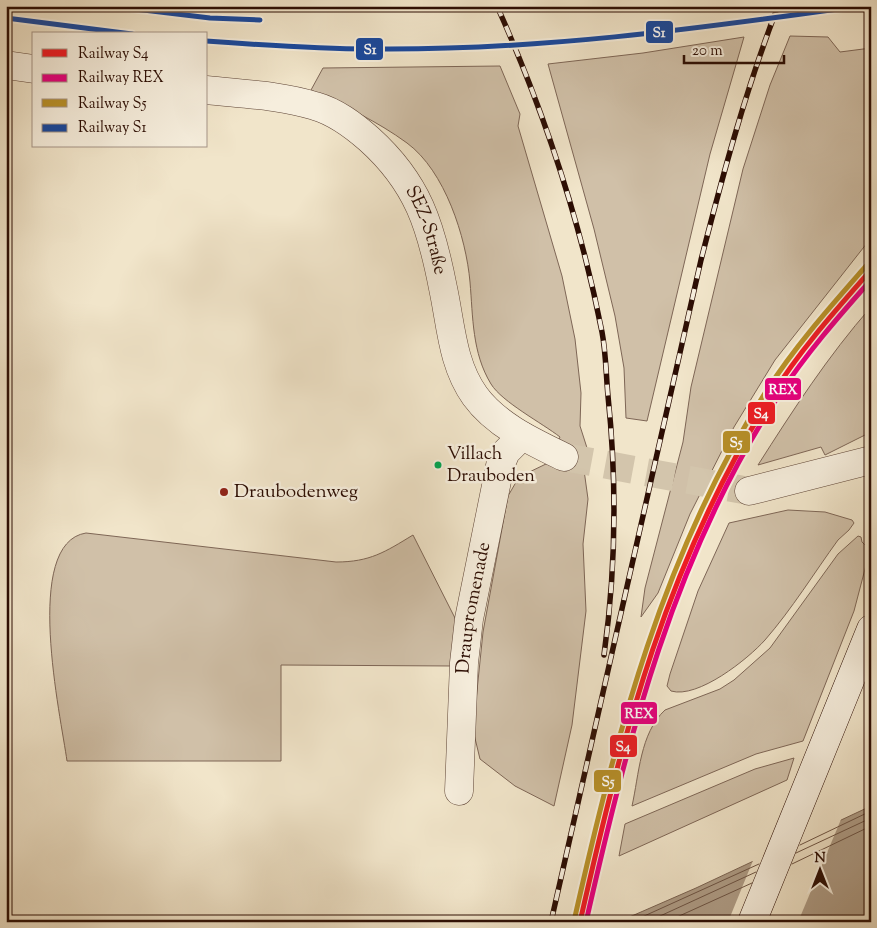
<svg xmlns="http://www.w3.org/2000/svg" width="877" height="928" font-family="'Sorts Mill Goudy',serif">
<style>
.green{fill:#d0c0a8;stroke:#7e6656}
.water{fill:#ae9c86;stroke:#7a6352}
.pier{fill:#f1e5ca}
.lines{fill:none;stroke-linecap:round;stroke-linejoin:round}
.shore{stroke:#6d5444;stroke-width:1}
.street-tunnel{stroke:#d3c5ac;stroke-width:28;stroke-dasharray:28 14;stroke-linecap:butt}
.street-casing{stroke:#5d4335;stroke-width:29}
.secondary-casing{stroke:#2c0d03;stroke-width:29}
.street{stroke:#f6eedd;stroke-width:28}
.secondary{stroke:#f6eedd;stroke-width:28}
.rail-casing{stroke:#2c0d03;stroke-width:5.5}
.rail{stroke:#f6eedd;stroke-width:4;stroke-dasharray:11;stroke-linecap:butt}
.rail-1-casing{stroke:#f6eedd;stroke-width:9}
.rail-2-casing{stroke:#f6eedd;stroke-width:9}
.rail-3-casing{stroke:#f6eedd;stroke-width:9}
.rail-4-casing{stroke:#f6eedd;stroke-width:9}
.rail-1{stroke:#ed1c24;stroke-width:5}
.rail-2{stroke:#e5007d;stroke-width:5}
.rail-3{stroke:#b78f27;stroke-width:5}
.rail-4{stroke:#17489e;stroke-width:5}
.bus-dot{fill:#00a651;stroke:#f6eedd;stroke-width:2}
.poi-dot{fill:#8f2418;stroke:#f6eedd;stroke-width:2}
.labels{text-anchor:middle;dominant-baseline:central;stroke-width:5;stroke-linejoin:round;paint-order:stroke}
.bus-label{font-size:18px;fill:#2c0d03;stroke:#f6eedd;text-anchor:start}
.street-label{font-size:19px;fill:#2c0d03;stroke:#f6eedd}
.poi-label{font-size:19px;fill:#2c0d03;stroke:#f6eedd;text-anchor:start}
.line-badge{stroke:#f6eedd;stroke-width:2}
.badge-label{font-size:14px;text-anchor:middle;font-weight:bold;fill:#fff}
</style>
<rect width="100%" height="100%" fill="#f1e5ca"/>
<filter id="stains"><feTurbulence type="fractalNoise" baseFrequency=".004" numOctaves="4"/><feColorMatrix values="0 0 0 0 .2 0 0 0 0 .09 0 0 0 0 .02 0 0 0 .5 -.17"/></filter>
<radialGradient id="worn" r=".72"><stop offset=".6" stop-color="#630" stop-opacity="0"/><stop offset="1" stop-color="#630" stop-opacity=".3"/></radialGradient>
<g class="green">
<path d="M790,36L828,37L840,52L871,48V238L775,360L734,427L690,514L658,593L641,617L645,588L683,442L691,387L743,169L770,85Z"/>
<path d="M744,37L710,154L647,421L626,418L624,368L615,316L594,229L548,64L643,53Z"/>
<path d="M500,66L520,114L518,126L562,276L575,339L581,393L580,426L588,451L584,470L588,499L583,544L586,611L572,725L554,806L515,786L480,759L473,730L483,632L508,496L519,477L548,463L560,437C542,423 502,402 491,384C472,353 473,317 470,282C466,237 445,171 407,143C377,121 344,106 311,90L323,68Z"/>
<path d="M871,307V432L825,455L821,447L758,465C793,410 828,356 871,307Z"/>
<path d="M788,510L825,512L852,520L854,523L849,530L838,540C814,573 792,609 765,640C748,659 698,699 671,691L667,686L670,674L698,591L729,523Z"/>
<path d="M86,533L336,562C370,562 385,552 413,535L457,622L453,666L281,665V761H67C61,717 22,543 86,533Z"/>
<path d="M858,536L861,537L862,542L870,550L854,611L803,741L756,754L632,806C639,775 640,733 665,710L720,689L734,680L770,648L838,554Z"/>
<path d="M794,758L787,780L619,856L625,824L755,769Z"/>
</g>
<path class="water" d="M871,806V922H618L696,888Z"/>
<path class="pier" d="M842,817L798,922H728L754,858Z"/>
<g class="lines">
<g class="shore">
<path d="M800,845L871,811"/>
<path d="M796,853L871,818"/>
<path d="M792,864L871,826"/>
<path d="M631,922L759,864"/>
<path d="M647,922L756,872"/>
<path d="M666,922L752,883"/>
</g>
<path class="street-tunnel" d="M564,457L749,491"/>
<g class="street-casing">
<g id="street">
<path d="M6,65L34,69"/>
<path id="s1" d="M206,90C242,94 280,95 315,106C336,112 353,125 369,139C418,183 431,226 443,288C451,325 452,364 475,396C496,425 533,442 564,457"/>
<path d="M749,491L871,460"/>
<path id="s2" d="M459,791L464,663L469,619L500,466L506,452L522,436"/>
</g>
</g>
<g class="secondary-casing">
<path id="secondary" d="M752,922L871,629"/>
</g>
<use href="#street" class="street"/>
<use href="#secondary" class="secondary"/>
<g class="rail-casing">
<g id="rail">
<path d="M497,6C544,111 580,220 602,332C606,353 606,375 608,396C617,483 616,569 604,655"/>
<path d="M551,922L701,260C723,174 746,89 778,6"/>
</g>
</g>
<use href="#rail" class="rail"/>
<g class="rail-1-casing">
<path id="rail-1" d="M580,922C623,732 667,561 772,395C800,350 836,310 871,270"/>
</g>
<g class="rail-2-casing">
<path id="rail-2" d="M586,922C628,738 674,554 779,395C806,354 838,317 871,280"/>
</g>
<g class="rail-3-casing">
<path id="rail-3" d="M574,921C616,735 663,552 767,390C796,345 831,306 866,266"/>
</g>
<g class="rail-4-casing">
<g id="rail-4">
<path d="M110,6L210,18L260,20"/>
<path d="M6,18L132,34"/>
<path d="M206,41C260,45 315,49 369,49C533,51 697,29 859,6"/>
</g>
</g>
<use href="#rail-1" class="rail-1"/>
<use href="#rail-2" class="rail-2"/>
<use href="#rail-3" class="rail-3"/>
<use href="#rail-4" class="rail-4"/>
</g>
<circle class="bus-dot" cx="438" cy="465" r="4.5"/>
<circle class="poi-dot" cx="224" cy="492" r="5"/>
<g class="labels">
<g class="bus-label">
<text x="447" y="455">Villach<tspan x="447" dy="22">Drauboden</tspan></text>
</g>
<g class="street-label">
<text stroke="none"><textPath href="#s1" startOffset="284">SEZ-Straße</textPath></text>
<text stroke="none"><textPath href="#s2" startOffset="184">Draupromenade</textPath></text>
</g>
<g class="poi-label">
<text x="234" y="492">Draubodenweg</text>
</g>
</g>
<g class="line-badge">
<rect x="645" y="20" width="29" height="24" rx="5" fill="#17489e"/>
<rect x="355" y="37" width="29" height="24" rx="5" fill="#17489e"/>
<rect x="764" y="377" width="38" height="24" rx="5" fill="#e5007d"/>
<rect x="747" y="401" width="29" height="24" rx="5" fill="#ed1c24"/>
<rect x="722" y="430" width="29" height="24" rx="5" fill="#b78f27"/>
<rect x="620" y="701" width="38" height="24" rx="5" fill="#e5007d"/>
<rect x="609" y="734" width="29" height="24" rx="5" fill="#ed1c24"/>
<rect x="593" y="769" width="29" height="24" rx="5" fill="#b78f27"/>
</g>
<g class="badge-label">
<text x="659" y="37">S1</text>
<text x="370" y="54">S1</text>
<text x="783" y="394">REX</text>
<text x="761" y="418">S4</text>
<text x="736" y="447">S5</text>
<text x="639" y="718">REX</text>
<text x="623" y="751">S4</text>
<text x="608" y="786">S5</text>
</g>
<rect width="877" height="928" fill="none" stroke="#f1e5ca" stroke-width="25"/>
<rect x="8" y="8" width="862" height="913" fill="none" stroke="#2c0d03" stroke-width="2.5"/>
<rect x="12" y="12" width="852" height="903" fill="none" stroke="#2c0d03"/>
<rect x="32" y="32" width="175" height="115" fill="#f6eedd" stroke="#a59486"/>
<rect x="42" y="49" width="25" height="8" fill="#ed1c24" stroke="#a59486"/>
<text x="78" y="58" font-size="15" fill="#2c0d03">Railway S4</text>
<rect x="42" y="74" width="25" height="8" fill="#e5007d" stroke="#a59486"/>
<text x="78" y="82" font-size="15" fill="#2c0d03">Railway REX</text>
<rect x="42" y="99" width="25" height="8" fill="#b78f27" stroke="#a59486"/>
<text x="78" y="108" font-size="15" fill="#2c0d03">Railway S5</text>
<rect x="42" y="124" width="25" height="8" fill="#17489e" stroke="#a59486"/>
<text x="78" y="132" font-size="15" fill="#2c0d03">Railway S1</text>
<g transform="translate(820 870)" stroke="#f6eedd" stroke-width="4" paint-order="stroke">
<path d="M0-4L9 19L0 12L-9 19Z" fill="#2c0d03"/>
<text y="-8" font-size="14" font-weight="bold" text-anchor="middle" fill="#2c0d03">N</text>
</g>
<path d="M684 55v8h100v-8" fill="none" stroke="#2c0d03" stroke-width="2.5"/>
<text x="692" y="55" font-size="15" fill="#2c0d03" stroke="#f6eedd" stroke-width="4" paint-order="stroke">20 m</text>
<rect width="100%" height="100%" filter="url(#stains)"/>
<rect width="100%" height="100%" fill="url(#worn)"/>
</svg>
